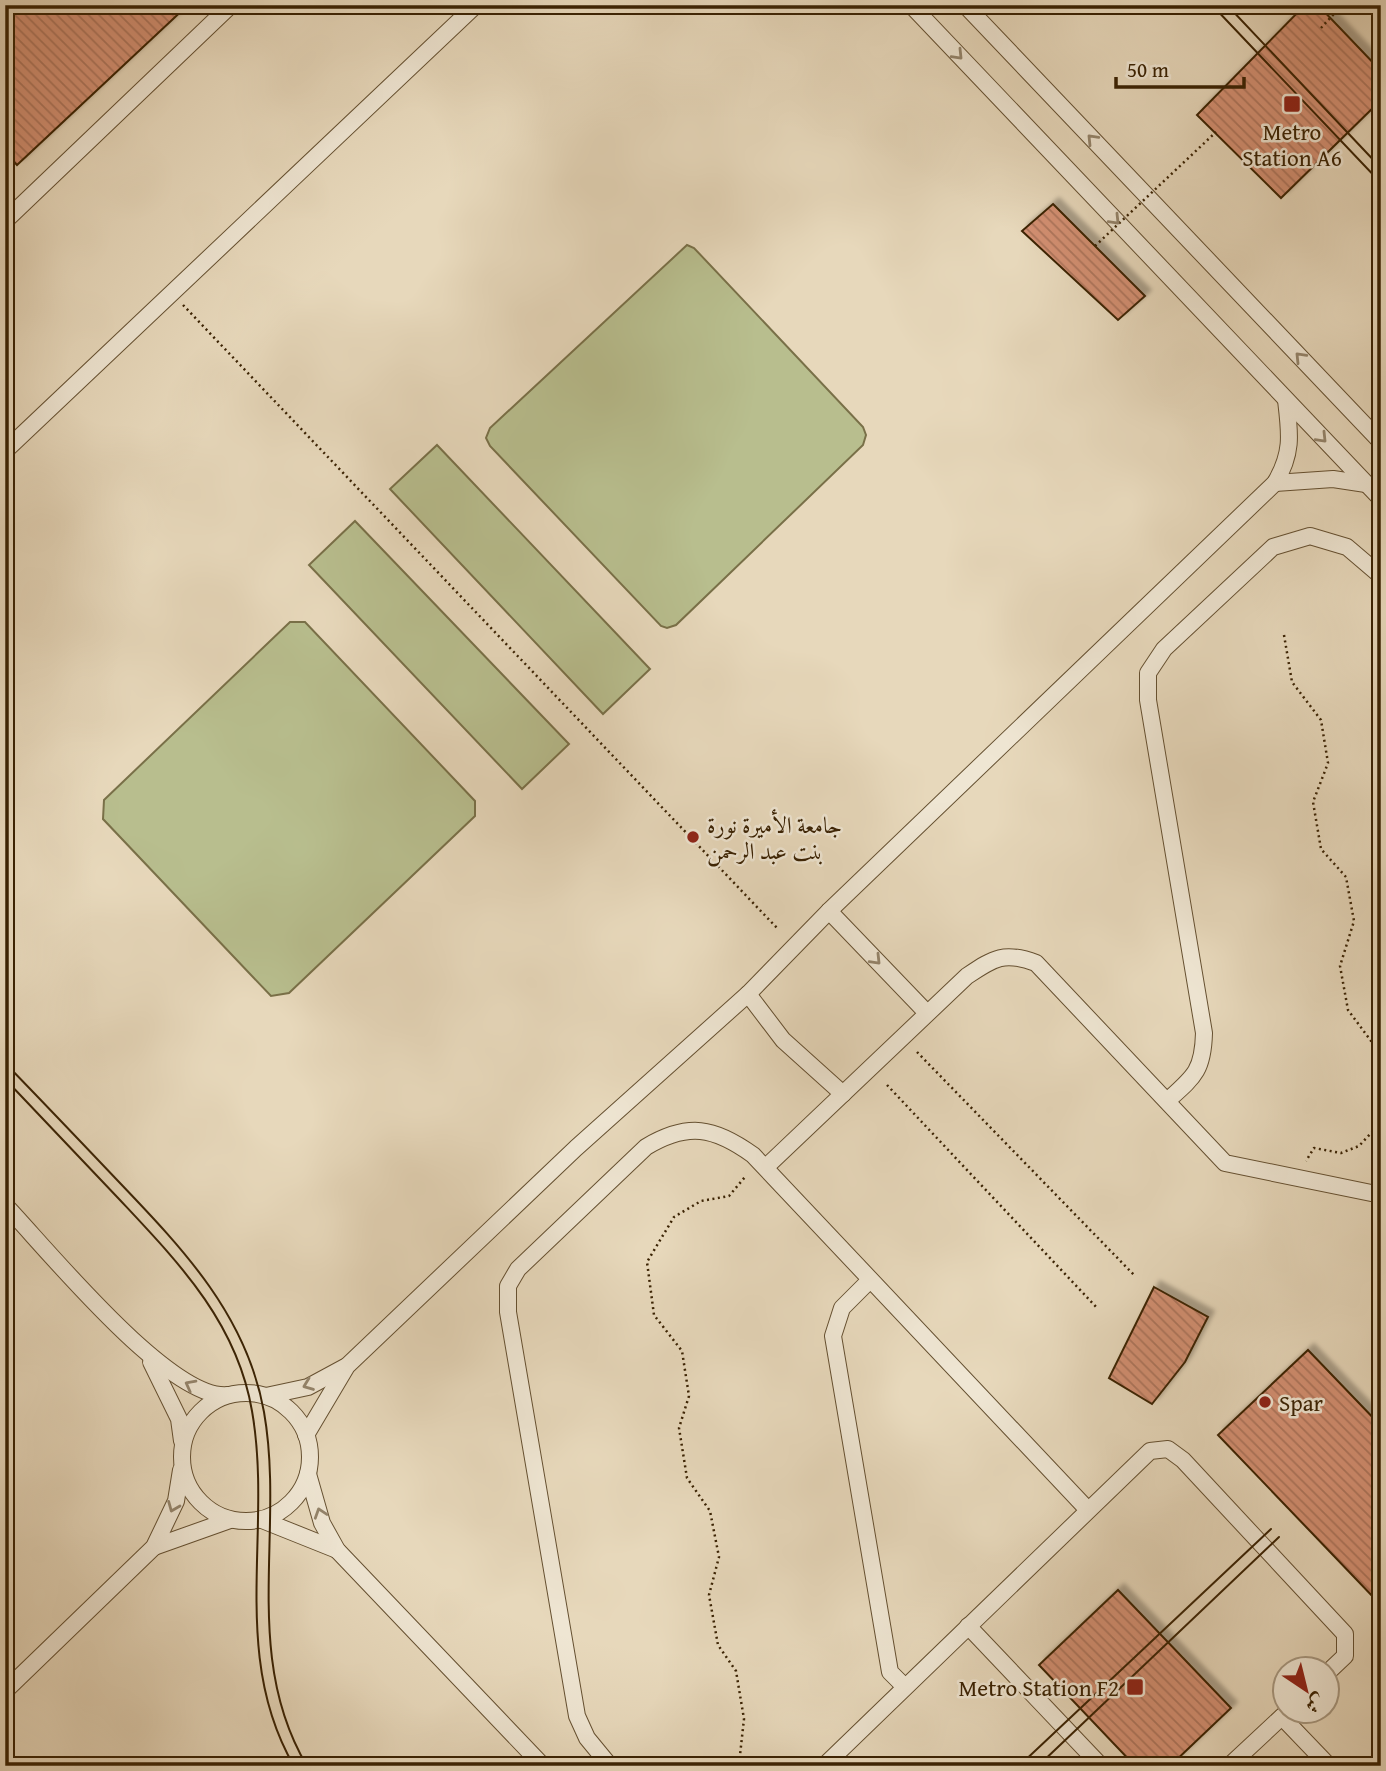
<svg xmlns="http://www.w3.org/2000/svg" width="1386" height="1771" font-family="'Gentium Book Plus',Amiri,serif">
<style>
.pitch{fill:#b8be8e;stroke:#797048;stroke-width:2}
.building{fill:url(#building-back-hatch);stroke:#3a2203;stroke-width:2;filter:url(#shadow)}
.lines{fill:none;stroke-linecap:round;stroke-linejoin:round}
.street-casing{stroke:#655031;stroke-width:18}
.path{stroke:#3a2203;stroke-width:2.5;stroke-dasharray:2 3.5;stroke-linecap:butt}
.street{stroke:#efe6d3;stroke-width:16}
.tram{stroke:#3a2203;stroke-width:2}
.path-bridge{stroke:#3a2203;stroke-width:2.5;stroke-dasharray:2 3.5;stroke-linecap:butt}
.oneway{stroke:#94846b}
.poi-dot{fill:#8f2418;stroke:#efe6d3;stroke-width:2.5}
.labels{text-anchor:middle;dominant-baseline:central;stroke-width:5;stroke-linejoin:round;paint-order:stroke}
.poi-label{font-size:23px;fill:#3a2203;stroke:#efe6d3;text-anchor:start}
</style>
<defs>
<pattern id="building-back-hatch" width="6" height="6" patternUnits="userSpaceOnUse" patternTransform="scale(1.75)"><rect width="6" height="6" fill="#d49073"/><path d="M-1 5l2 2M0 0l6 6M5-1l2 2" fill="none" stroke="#ad755c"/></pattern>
<filter id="shadow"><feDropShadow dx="6" dy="-6" stdDeviation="2" flood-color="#0004"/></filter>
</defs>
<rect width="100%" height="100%" fill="#e7d8bb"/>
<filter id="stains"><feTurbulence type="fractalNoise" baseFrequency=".00286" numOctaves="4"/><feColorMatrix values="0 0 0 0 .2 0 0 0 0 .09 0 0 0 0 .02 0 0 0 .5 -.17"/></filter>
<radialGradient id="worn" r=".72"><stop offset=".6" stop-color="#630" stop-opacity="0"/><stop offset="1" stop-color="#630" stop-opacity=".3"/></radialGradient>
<g class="pitch">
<path d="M687,245L694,248L863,427L866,435L863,445L676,625L667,628L661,626L490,446L486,438L490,428Z"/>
<path d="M437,445L650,669L603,714L390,489Z"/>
<path d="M355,521L569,744L522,789L309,565Z"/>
<path d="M290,622H305L475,801V816L289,993L271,996L103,819L104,800Z"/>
</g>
<g class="building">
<path d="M5,5H188L17,165L5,152Z"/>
<path d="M1305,5H1318L1381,71V100L1281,198L1197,115Z"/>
<path d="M1053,204L1145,296L1118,320L1022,231Z"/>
<path d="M1154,1287L1208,1317L1185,1362L1152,1404L1109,1378Z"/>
<path d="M1308,1350L1381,1426V1597L1377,1601L1218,1435Z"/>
<path d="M1118,1590L1231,1708L1170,1766H1135L1039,1665Z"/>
</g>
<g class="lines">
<g class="street-casing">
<g id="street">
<path d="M911,5L1381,499"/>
<path d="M965,5L1381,442"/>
<path d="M5,221L231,5"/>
<path d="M5,451L476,5"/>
<path d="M1275,483L1333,479L1366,484"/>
<path d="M829,911L927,1013"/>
<path d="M748,994L783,1040L843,1094"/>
<path d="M1167,1101C1194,1077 1203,1071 1204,1033L1148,700V673L1164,649L1273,547L1310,536L1347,547L1381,576"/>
<path d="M766,1167L967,976C994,958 1004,951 1036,963L1225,1163L1381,1195"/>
<path d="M5,1205C47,1249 170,1401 228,1395"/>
<path d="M870,1280L842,1308L833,1336L890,1672L905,1687"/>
<path d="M151,1362L179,1419L182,1441"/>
<circle cx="246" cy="1457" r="64"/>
<path d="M266,1396L308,1387L345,1367"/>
<path d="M306,1435L347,1366L576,1148L748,994L829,911L1275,483C1293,453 1290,434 1286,400"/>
<path d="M308,1474L322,1523L337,1550L543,1766"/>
<path d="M262,1520L337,1550"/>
<path d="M154,1547L230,1520"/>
<path d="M968,1626L1101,1766"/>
<path d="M5,1691L154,1547L176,1501L181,1470"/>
<path d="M1282,1717L1329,1766"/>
<path d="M610,1766L587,1738L577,1716L508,1312V1286L518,1269L646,1147C688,1122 714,1127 753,1155L1088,1510"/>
<path d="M824,1766L1150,1451L1168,1449L1183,1460L1345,1634V1656L1326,1674"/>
<path d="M1229,1766L1287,1712"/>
</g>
</g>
<g class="path">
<path d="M1321,28L1342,5"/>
<path d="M183,305L777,928"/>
<path d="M1284,635L1292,682L1321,720L1328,763L1313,802L1321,849L1346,877L1354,921L1340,966L1348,1010L1374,1045L1381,1097L1373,1131L1359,1146L1341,1153L1314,1148L1306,1161"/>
<path d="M917,1052L1135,1276"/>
<path d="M887,1085L1098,1309"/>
<path d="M739,1764L744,1719L736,1671L718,1645L709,1595L719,1557L710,1511L687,1478L679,1428L689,1396L682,1351L654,1315L647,1262L674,1217L701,1201L729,1196L745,1177"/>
</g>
<use href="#street" class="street"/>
<g class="tram">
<path d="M1212,5L1381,183"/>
<path d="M1227,5L1381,168"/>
<path d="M5,1063C43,1102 81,1142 119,1182C184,1250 247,1316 264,1412C285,1531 241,1655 307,1766"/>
<path d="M5,1079C43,1119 81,1159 119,1199C178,1262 237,1322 252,1411C273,1530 229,1654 294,1766"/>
<path d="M1019,1766L1271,1529"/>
<path d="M1038,1766L1279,1537"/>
</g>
<path class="path-bridge" d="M1095,246L1216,132"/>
</g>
<defs><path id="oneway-chevron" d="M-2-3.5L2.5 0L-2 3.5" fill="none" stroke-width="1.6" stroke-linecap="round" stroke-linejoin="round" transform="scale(1.75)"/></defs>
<g class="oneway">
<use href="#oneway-chevron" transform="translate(958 55) rotate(46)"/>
<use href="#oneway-chevron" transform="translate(1092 139) rotate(-134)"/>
<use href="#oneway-chevron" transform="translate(1115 220) rotate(46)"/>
<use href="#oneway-chevron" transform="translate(1300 357) rotate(-134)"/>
<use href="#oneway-chevron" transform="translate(1322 438) rotate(46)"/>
<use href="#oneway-chevron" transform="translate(876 960) rotate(46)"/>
<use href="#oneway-chevron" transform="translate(190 1385) rotate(-152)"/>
<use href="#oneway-chevron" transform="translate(308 1385) rotate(159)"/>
<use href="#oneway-chevron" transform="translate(173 1507) rotate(112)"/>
<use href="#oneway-chevron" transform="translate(320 1513) rotate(-108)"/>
</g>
<g class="poi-dot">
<rect x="1283" y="95" width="18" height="18" rx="3.5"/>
<circle cx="693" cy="837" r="7"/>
<circle cx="1265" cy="1402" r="7"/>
<rect x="1126" y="1678" width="18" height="18" rx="3.5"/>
</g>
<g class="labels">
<g class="poi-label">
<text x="1292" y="131" text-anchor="middle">Metro<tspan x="1292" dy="26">Station A6</tspan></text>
<text x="707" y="824">جامعة الأميرة نورة<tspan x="707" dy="26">بنت عبد الرحمن</tspan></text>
<text x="1279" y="1402">Spar</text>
<text x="1119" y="1687" text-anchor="end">Metro Station F2</text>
</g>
</g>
<rect width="1386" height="1771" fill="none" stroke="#e7d8bb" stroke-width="28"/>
<rect x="7" y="7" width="1372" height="1757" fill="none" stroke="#3a2203" stroke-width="3.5"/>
<rect x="14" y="14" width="1358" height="1743" fill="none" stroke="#3a2203" stroke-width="2"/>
<g transform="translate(1306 1690) rotate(145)"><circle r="33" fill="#efe6d3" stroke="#a79880" stroke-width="2"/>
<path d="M0-5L12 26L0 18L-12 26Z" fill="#8f2418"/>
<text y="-10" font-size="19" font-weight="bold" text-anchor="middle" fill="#3a2203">ش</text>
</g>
<path d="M1116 77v10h128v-10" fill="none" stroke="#3a2203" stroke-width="3.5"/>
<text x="1127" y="77" font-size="21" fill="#3a2203" stroke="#efe6d3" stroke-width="5" paint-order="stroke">50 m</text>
<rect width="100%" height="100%" filter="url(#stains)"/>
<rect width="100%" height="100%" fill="url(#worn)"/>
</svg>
